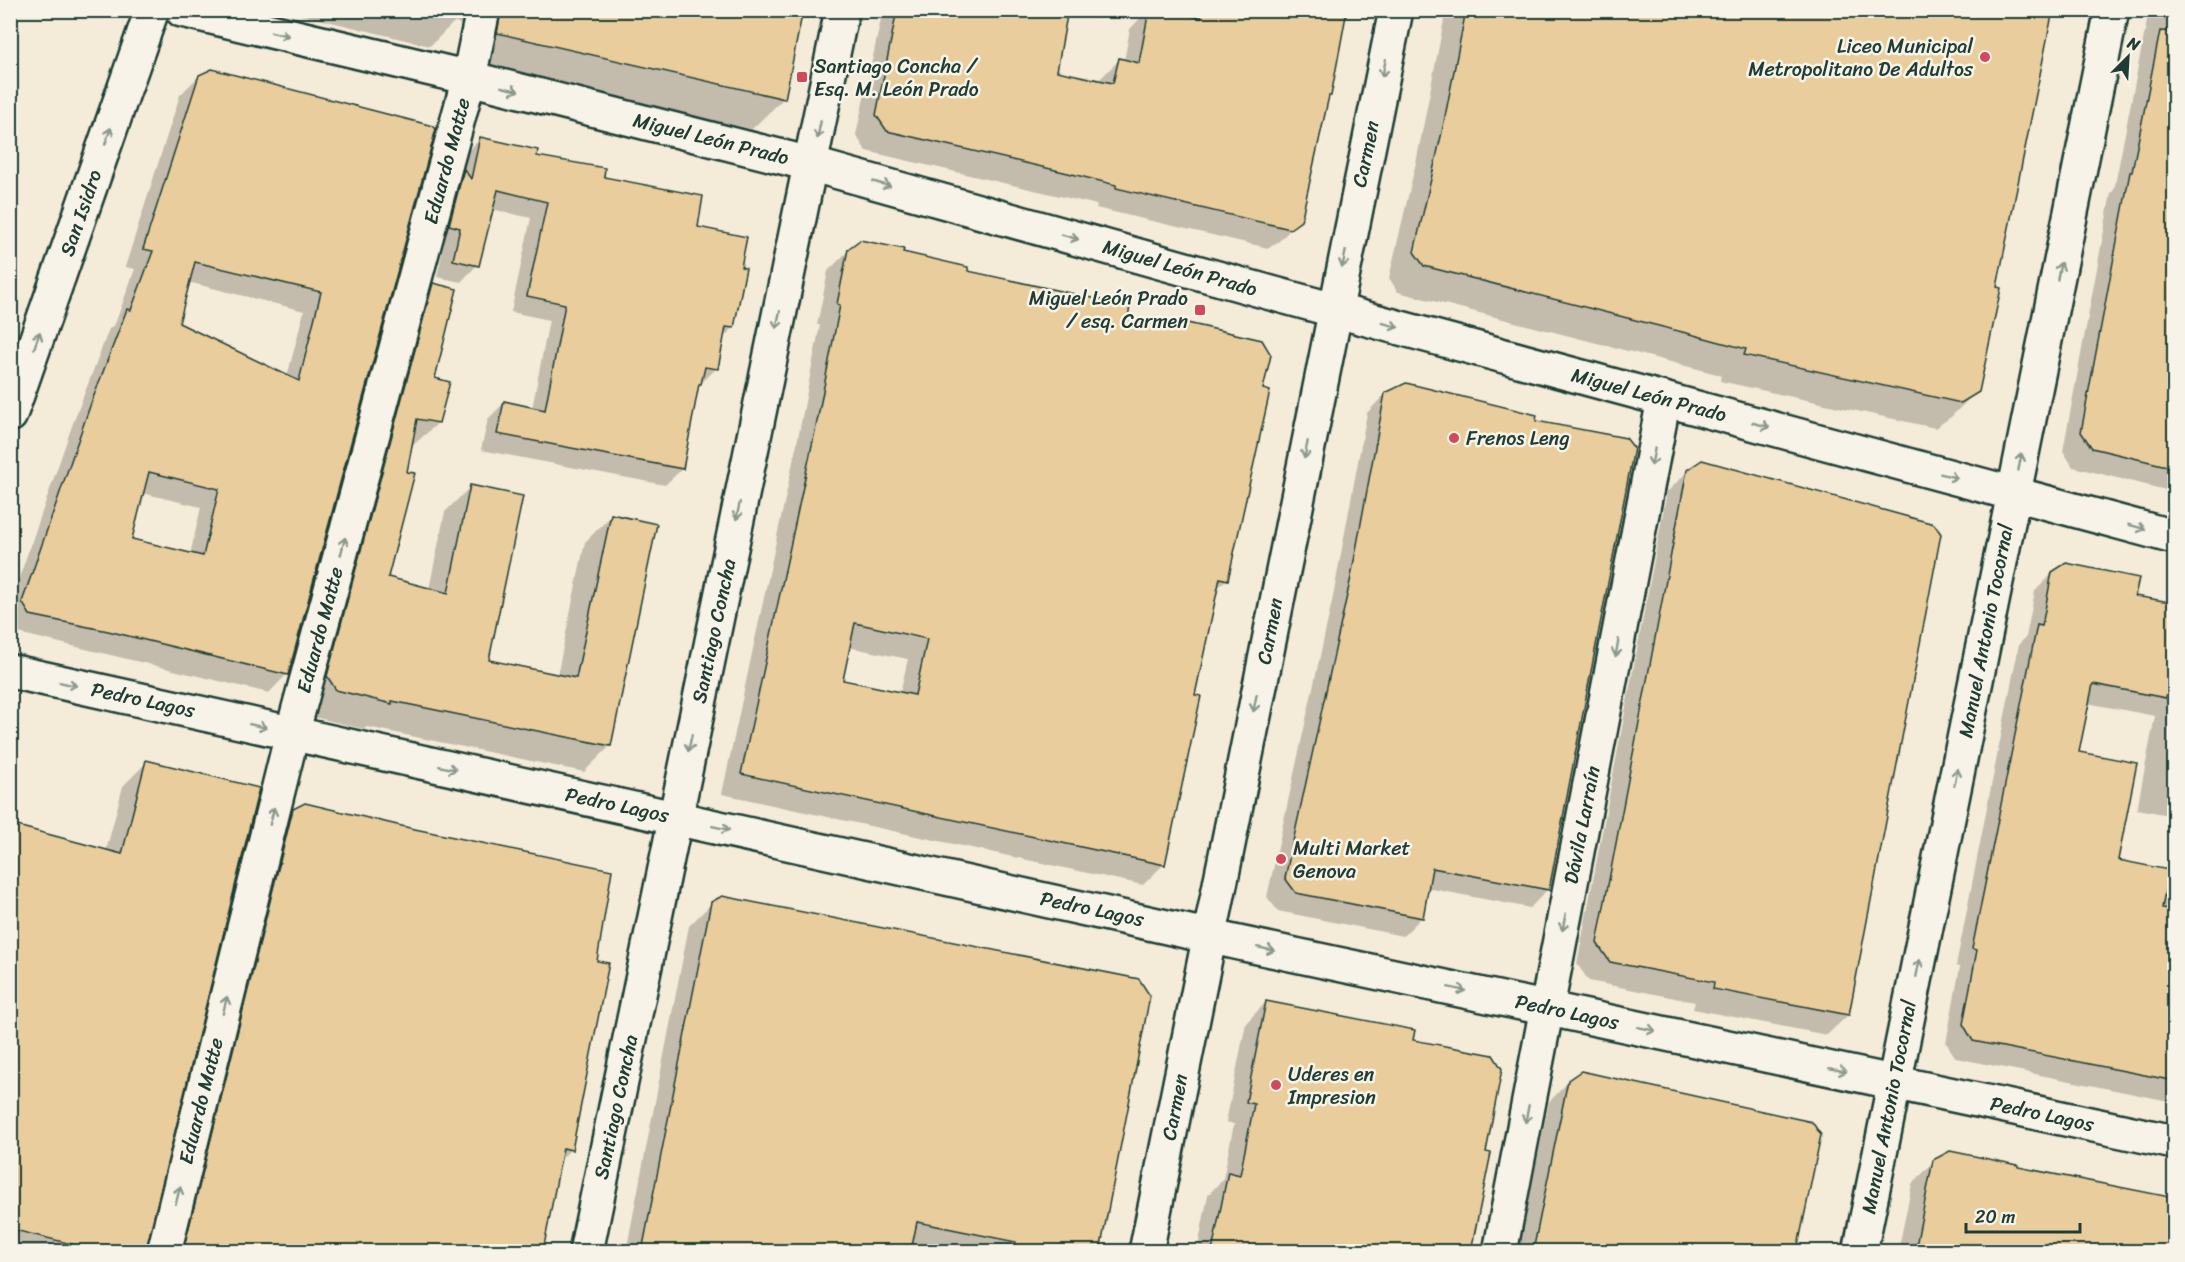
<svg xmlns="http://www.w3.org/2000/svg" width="2185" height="1262" font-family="Sriracha,sans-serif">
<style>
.shadow{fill:#0003;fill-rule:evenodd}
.building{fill:#e9cd9d;stroke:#1f3d34;stroke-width:1.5;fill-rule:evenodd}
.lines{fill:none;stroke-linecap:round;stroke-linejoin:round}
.street-casing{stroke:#1f3d34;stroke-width:38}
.secondary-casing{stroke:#1f3d34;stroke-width:38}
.street{stroke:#f7f3e8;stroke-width:33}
.secondary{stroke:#f7f3e8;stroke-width:33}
.oneway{stroke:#8b988e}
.poi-dot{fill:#d1495b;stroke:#f7f3e8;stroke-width:2}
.labels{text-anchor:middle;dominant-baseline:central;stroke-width:5;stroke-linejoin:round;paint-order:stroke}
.poi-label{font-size:20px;fill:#1f3d34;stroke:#f7f3e8;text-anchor:start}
.street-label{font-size:20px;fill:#1f3d34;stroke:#f7f3e8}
</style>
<rect width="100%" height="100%" fill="#f4ebd9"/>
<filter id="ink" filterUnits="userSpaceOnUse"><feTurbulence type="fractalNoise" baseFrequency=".0167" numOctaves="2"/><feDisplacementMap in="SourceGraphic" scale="12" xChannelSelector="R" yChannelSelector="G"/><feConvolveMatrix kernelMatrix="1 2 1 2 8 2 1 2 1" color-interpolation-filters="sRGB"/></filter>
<g filter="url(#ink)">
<g class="shadow">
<path d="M282,10H801L784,98L752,129L468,64L465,27L456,22L453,23L430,46Z"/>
<path d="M883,10H1106L1098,19L1066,13L1055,72L1099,80L1119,60L1124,61L1130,29L1148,10L1185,16L1186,10H1346L1330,95L1327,98L1300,220L1279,241L1268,248L1096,208L1097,205L1047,193L866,151L856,135Z"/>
<path d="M1446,10H2052L1995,289L1977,391L1951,417L1935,428L1720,381L1721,375L1398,292L1389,278L1417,158Z"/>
<path d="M2149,10H2174V492L2073,467L2063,451L2111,193L2114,190Z"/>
<path d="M199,76L434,130L287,674L269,693L10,631V604L72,426L109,329L115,324L135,269L125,267L180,95ZM188,282L304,311L287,377L178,324ZM142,493L201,507L190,555L130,540Z"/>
<path d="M480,139L602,178L696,228L739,268L733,328L723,338L717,368L697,387L682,469L665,485L481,450L488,419L504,403L532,409L549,320L511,312L531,218L491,209L477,265L461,282L437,277L444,244L433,242L464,155Z"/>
<path d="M849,250L901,254L1126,319L1181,332L1188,325L1227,579L1216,589L1194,696L1164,864L1143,885L722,794L797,443L820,325H817L828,271ZM848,647L908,659L900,693L841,681Z"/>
<path d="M434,284L433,379L438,423L410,448L386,578L429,589L445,512L471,486L488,661L557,676L585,542L611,516L610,746L584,772L367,727L364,729L310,716L408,310Z"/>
<path d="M1385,394L1534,422L1548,889L1530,908L1427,888L1421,918L1403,936L1278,911L1267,897L1333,597L1367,413Z"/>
<path d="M1688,471L1848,1015L1827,1035L1693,1009L1695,1002L1589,981L1577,964L1667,492Z"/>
<path d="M2053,573L2133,597L2174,605V816L2137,809L2155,716L2087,703L2078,753L2116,861L2174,872V1102L1956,1058L1946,1043L1960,967L1956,966L2019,644L2026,637L2035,591Z"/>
<path d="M147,762L144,1252H10V826L106,851L123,786Z"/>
<path d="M294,810L595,962L571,1149L559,1161L541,1252H166L269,835Z"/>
<path d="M712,903L1148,996L1098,1252H930L910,1247V1252H626L689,926Z"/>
<path d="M1266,1002L1411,1041L1484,1153L1489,1154L1470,1252H1197L1208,1195L1223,1179L1234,1124L1226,1122L1246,1023Z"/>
<path d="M1569,1081L1801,1219L1794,1252H1518L1549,1102Z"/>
<path d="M1950,1153L2169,1198L2174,1252H1898L1912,1184L1934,1162Z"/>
</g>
<g class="building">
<path d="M501,10H803L785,99L497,33Z"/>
<path d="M897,10H1068L1057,71L1113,83L1119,58L1139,63L1149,10H1165L1201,18L1202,10H1347L1331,96H1329L1301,221L1290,229L1116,188V185L1068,173L887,131L876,115Z"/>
<path d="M1466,10H2053L1997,287L2001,288L1979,392L1961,403L1744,355L1746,349L1690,334L1424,266L1414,252L1442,132Z"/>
<path d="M2160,31L2175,32V468L2092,448L2081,432L2130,172H2132Z"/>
<path d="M212,69L433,126L436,129L288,675L108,631L30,615L22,602L90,406L127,309L131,310L153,251L143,249L199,75ZM195,262L321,292L299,381L179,323ZM149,472L219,489L203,556L132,539Z"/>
<path d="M480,137L538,150L537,156L605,168L604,177L703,196L698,227L747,237L741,267L746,268L734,328L726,327L718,369L705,367L701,384H699L683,469L497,434L504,401L545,410L565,304L527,296L547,202L498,190L479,266L453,260L460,228L449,225L464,169L471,179Z"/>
<path d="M860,240L904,249L903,252L968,267V271L1130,306L1128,318L1185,331L1187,323L1262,340L1271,355L1263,389L1270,391L1228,580L1220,578L1195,695L1201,696L1165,865L741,774L817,422L840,305L837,304L848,249ZM855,623L927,639L915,695L843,680Z"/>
<path d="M433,283L457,289L435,378L450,382L439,423L417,419L407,472L415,473L388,577L448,593L470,485L523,496L489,660L576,678L611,514L657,524L611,746L392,701V704L336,690L327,676Z"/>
<path d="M1406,383L1537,415L1536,421L1626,438L1634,448L1549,890L1432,868L1423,918L1296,893L1285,878L1351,577L1385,393Z"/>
<path d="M1702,460L1934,524L1941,534L1849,1015L1713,989L1714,982L1610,962L1597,943L1687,470Z"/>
<path d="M2066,563L2139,578L2135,596L2175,603V652L2166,698L2093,684L2079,752L2137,763L2118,860L2169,870L2162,908L2175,910V1081L1973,1041L1963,1024L1977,950L1972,949L2037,625L2042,626L2052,572Z"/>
<path d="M146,760L259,788L146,1251H75L76,1245L10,1229V824L122,854Z"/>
<path d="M305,803L410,828L612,870L597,961L609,963L572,1150L563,1148L543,1251H183L293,809Z"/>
<path d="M722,896L1139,979L1150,996L1100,1251H1014L1016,1242L917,1222L911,1251H642L711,902Z"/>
<path d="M1266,1001L1415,1030L1413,1040L1493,1055L1502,1069L1486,1152L1491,1153L1471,1251H1212L1228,1172L1240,1175L1254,1104L1246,1102Z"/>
<path d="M1581,1071L1812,1122L1821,1135L1797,1251H1533L1568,1080Z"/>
<path d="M1950,1151L2018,1165V1167L2175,1198V1251H1915L1933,1160Z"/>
</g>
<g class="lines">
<g class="street-casing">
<g id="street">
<path d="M182,10L469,78L810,164L1271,293L2174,537"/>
<path d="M10,415L152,10"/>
<path d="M10,671L1239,943L2174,1142"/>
<path d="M164,1252L292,734L469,78L483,10"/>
<path d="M586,1252L842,10"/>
<path d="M1500,1252L1664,399"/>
<path d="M1860,1252L2112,10"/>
</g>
</g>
<g class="secondary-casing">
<path id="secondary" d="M1146,1252L1396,10"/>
</g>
<use href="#street" class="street"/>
<use href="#secondary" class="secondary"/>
</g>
<defs><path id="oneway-shaft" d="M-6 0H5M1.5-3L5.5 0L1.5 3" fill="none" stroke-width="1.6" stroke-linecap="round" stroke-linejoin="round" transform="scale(1.5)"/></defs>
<g class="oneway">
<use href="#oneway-shaft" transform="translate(280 34) rotate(13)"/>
<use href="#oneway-shaft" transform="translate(1384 68) rotate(102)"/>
<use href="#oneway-shaft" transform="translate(510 89) rotate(14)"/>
<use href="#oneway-shaft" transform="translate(819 130) rotate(101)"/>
<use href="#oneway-shaft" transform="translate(108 136) rotate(-71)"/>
<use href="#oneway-shaft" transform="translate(882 184) rotate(16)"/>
<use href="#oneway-shaft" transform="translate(1070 237) rotate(16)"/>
<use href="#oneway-shaft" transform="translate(1344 259) rotate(102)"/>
<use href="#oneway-shaft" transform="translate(2059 271) rotate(-79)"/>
<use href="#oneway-shaft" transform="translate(778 320) rotate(102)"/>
<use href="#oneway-shaft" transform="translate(1390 325) rotate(15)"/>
<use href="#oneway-shaft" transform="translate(37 340) rotate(-71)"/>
<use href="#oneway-shaft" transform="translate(1761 425) rotate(15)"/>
<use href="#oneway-shaft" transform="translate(1306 450) rotate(101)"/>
<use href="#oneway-shaft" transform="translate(1653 457) rotate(101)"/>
<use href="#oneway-shaft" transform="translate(2020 462) rotate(-79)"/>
<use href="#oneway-shaft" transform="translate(1949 476) rotate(15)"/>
<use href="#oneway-shaft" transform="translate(738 511) rotate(102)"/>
<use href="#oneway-shaft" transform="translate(2137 527) rotate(15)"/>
<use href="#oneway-shaft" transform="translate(343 546) rotate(-75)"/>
<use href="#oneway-shaft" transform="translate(1617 648) rotate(101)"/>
<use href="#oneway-shaft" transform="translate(68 684) rotate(12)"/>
<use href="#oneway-shaft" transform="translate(1255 703) rotate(101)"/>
<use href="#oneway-shaft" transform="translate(258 726) rotate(12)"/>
<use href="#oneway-shaft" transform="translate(690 743) rotate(102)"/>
<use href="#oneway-shaft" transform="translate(448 768) rotate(12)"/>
<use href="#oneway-shaft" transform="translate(1956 777) rotate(-79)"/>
<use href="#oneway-shaft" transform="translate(272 816) rotate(-76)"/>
<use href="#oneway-shaft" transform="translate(721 828) rotate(12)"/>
<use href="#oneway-shaft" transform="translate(1564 922) rotate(101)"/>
<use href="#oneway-shaft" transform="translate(1266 949) rotate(12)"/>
<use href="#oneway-shaft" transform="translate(1918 968) rotate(-79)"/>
<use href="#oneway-shaft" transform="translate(1457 989) rotate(12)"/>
<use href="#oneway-shaft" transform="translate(225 1005) rotate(-76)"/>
<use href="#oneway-shaft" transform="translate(1647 1029) rotate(12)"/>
<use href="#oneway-shaft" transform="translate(1838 1070) rotate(12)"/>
<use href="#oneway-shaft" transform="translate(1527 1114) rotate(101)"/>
<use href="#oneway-shaft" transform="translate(178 1195) rotate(-76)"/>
</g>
</g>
<g class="poi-dot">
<circle cx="1985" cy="57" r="6"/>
<rect x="796" y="71" width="12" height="12" rx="3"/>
<rect x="1194" y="304" width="12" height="12" rx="3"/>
<circle cx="1454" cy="438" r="6"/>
<circle cx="1281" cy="859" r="6"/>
<circle cx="1276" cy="1085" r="6"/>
</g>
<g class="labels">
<g class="poi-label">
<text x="1973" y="46" text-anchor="end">Liceo Municipal<tspan x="1973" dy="23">Metropolitano De Adultos</tspan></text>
<text x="814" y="66">Santiago Concha /<tspan x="814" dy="23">Esq. M. León Prado</tspan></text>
<text x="1188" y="298" text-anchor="end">Miguel León Prado<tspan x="1188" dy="23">/ esq. Carmen</tspan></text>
<text x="1466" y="438">Frenos Leng</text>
<text x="1293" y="848">Multi Market<tspan x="1293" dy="23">Genova</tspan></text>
<text x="1288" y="1074">Uderes en<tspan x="1288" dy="23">Impresion</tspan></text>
</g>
<g class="street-label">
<text transform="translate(711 139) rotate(14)">Miguel León Prado</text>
<text transform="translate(1366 154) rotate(-78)">Carmen</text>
<text transform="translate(447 161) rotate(-75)">Eduardo Matte</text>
<text transform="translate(81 213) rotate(-71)">San Isidro</text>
<text transform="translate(1180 268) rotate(16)">Miguel León Prado</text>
<text transform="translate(1649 395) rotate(15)">Miguel León Prado</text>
<text transform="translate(320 630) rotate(-75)">Eduardo Matte</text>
<text transform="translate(714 631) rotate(-78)">Santiago Concha</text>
<text transform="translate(1270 631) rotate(-79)">Carmen</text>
<text transform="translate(1986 631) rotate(-79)">Manuel Antonio Tocornal</text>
<text transform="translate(143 700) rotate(12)">Pedro Lagos</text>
<text transform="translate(617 805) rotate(12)">Pedro Lagos</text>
<text transform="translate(1582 825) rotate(-79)">Dávila Larraín</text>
<text transform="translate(1092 909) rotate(12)">Pedro Lagos</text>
<text transform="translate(1567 1012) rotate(12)">Pedro Lagos</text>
<text transform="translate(201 1101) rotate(-76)">Eduardo Matte</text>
<text transform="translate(616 1107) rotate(-78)">Santiago Concha</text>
<text transform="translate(1175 1107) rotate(-79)">Carmen</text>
<text transform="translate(1889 1107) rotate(-79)">Manuel Antonio Tocornal</text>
<text transform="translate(2042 1114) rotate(12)">Pedro Lagos</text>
</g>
</g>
<rect width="2185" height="1262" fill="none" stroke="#f7f3e8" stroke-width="36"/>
<rect x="18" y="18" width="2149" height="1226" fill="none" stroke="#1f3d34" stroke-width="2" filter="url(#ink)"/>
<g transform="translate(2128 57) rotate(24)" stroke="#f7f3e8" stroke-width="4.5" paint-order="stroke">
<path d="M0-4.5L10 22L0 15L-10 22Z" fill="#1f3d34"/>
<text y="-9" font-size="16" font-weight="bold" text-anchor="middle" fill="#1f3d34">N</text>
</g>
<path d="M1966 1223v9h114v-9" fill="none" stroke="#1f3d34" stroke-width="3"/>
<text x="1975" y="1223" font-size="18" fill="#1f3d34" stroke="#f7f3e8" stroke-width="4.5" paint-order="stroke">20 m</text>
</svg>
